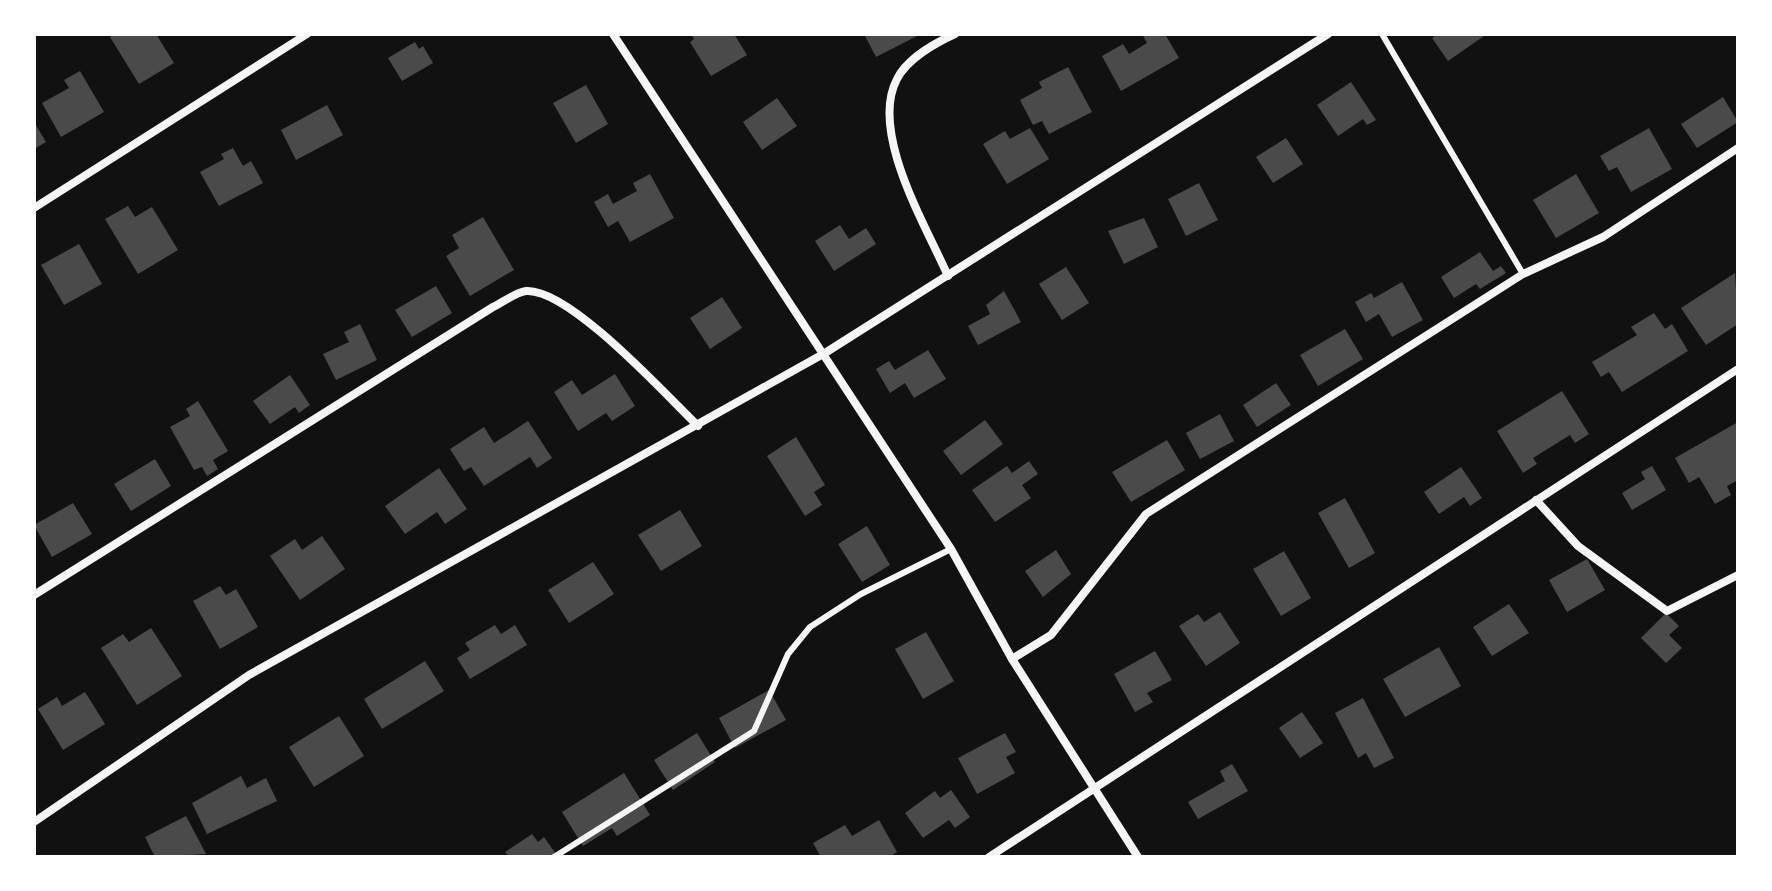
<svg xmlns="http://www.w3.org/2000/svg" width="1772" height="891" font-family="Montserrat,sans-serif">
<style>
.building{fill:#4a4a4a}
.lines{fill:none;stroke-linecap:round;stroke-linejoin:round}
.service{stroke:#f5f5f5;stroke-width:6}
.minor{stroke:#f5f5f5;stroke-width:8}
</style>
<rect width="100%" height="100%" fill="#111"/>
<g class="building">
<path d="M115,34H156L174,63L139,84L110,37Z"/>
<path d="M691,34H734L747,55L711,76L690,42L694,39Z"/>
<path d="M864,34H921L876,57Z"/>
<path d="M1142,34H1165L1179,58L1121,91L1102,56L1123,44L1129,54L1147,43Z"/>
<path d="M1438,34H1482L1484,36L1448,61L1432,38Z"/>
<path d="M415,42L419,49L423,46L433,63L402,81L388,58Z"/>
<path d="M1068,67L1092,112L1049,134L1042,121L1033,125L1020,100L1042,88L1039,82Z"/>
<path d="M80,71L104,112L61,137L42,103L69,88L64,80Z"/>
<path d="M1351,82L1376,120L1367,125L1363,119L1338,136L1317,105Z"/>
<path d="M586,85L608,124L576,143L553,103Z"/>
<path d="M1723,97L1738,122L1697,148L1681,124Z"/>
<path d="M777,98L797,126L762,150L743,122Z"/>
<path d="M327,105L343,135L296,160L281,130Z"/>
<path d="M34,122L46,142L34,149Z"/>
<path d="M1030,128L1049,159L1007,184L983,144L1005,131L1010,139Z"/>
<path d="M1649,128L1672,169L1631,192L1617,167L1609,171L1600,156Z"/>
<path d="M1286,138L1303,164L1273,183L1256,157Z"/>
<path d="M233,148L243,166L251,161L263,183L219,206L200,172L224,159L221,154Z"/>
<path d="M650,174L674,218L630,242L618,221L608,227L594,202L608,194L613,204L637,191L633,183Z"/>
<path d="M1576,174L1599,213L1556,238L1533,200Z"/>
<path d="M1199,183L1218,220L1186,236L1168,199Z"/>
<path d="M128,206L135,217L152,207L178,250L138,274L105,219Z"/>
<path d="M483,217L514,270L470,296L446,256L459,248L452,235Z"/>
<path d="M1144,218L1158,247L1124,264L1108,231Z"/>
<path d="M840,225L849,239L866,228L876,244L834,271L815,241Z"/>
<path d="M79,244L102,284L64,305L41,265Z"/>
<path d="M1480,252L1493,271L1501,266L1506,273L1480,289L1476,284L1454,298L1441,277Z"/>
<path d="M1066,267L1089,303L1062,320L1039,284Z"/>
<path d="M1735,273L1738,324L1706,345L1681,308Z"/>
<path d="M1402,282L1423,320L1392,337L1379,314L1366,322L1355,302L1371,293L1374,298Z"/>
<path d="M436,286L452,313L412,337L395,310Z"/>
<path d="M1004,291L1021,322L978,345L968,326L990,314L986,305Z"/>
<path d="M722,297L742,328L710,349L690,318Z"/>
<path d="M1654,313L1665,329L1672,324L1688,351L1622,392L1609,372L1601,377L1592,362L1637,335L1631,327Z"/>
<path d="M360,324L377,360L336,380L323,354L349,342L344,332Z"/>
<path d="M1345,329L1363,359L1318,386L1300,355Z"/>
<path d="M928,350L946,379L914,398L905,383L890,393L876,369L889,361L895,370Z"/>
<path d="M615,374L635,406L612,421L606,413L578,431L554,392L572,380L582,395Z"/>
<path d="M290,375L310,405L299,413L295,407L270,424L253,401Z"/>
<path d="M1276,383L1291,405L1257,427L1243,405Z"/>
<path d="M1562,391L1589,434L1575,443L1570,435L1533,458L1537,464L1523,473L1497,431Z"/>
<path d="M198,401L228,451L213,460L218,469L207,476L202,467L194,470L170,427L190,416L186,409Z"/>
<path d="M1220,414L1234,441L1200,459L1186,433Z"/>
<path d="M985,420L1003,444L961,475L943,451Z"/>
<path d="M528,421L552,458L537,468L530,457L484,486L471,467L464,471L450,449L484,427L494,443Z"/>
<path d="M1738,422V480L1727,486L1731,495L1715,504L1699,477L1689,483L1675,458Z"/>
<path d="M796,437L825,485L814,492L822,505L805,516L767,456Z"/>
<path d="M1167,440L1185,470L1131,502L1112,472Z"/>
<path d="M155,459L171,486L131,511L114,484Z"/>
<path d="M1029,461L1038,474L1022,485L1031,498L995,522L972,490L1007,466L1012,473Z"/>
<path d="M1652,466L1666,490L1632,510L1622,493L1645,479L1641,472Z"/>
<path d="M1461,467L1482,498L1470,506L1464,497L1439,514L1424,492Z"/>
<path d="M439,468L467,509L445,524L437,512L405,534L385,506Z"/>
<path d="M1345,498L1375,553L1349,568L1318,513Z"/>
<path d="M73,503L92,534L52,557L34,525Z"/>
<path d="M680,510L702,546L661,571L638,535Z"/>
<path d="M867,526L890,565L862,582L838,544Z"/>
<path d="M322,536L345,569L300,600L270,556L295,539L302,550Z"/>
<path d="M1056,550L1071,574L1043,597L1025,571Z"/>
<path d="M1284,551L1311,598L1281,616L1253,569Z"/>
<path d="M1587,559L1605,590L1567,612L1549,580Z"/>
<path d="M593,562L614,594L569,623L548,590Z"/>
<path d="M220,586L226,595L236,589L258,627L220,649L193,601Z"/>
<path d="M1509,604L1529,633L1492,656L1473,627Z"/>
<path d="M1220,612L1240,643L1206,666L1179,626L1198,614L1204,622Z"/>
<path d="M1666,613L1679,626L1669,635L1682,648L1666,663L1641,638Z"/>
<path d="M495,625L501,634L515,625L527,645L470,679L457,658L470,650L465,643Z"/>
<path d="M151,628L182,676L137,705L101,648L123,634L129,642Z"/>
<path d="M926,632L954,681L923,699L895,649Z"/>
<path d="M1439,647L1461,686L1405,717L1383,679Z"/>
<path d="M1155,651L1172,680L1147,693L1153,702L1135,712L1114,674Z"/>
<path d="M425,661L444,691L382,729L364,699Z"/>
<path d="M769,690L786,720L735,748L719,718Z"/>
<path d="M85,692L105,724L63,750L38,709L57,697L62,706Z"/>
<path d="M1363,698L1394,758L1374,768L1366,753L1358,758L1335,713Z"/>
<path d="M1302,712L1323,743L1300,758L1279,728Z"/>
<path d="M339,716L364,756L314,787L289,747Z"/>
<path d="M697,733L715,762L673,790L654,760Z"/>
<path d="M1005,733L1016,752L1006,757L1015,773L977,794L958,758Z"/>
<path d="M1232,764L1248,791L1198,819L1188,802L1225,781L1220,771Z"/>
<path d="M624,773L650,815L617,836L612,828L583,846L562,812Z"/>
<path d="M241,776L247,788L266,778L277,801L207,834L192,803Z"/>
<path d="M951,790L970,817L955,828L949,820L923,838L905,813L935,791L940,798Z"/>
<path d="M186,816L206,854L155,857L145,837Z"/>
<path d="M879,820L897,852L889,857H821L813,843L845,825L852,836Z"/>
<path d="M532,834L538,842L544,837L558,857H509L505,852Z"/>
</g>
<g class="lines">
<g class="service">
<path d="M1382,34L1523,274"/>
<path d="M554,857L754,731L788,654L810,627L861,594L951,549"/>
</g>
<g class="minor">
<path d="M613,34L951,549L1012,659L1138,857"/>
<path d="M34,208L307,34"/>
<path d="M948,276C926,226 869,132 897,79C907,59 935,43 955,34"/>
<path d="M1536,500L1578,546L1667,611L1738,575"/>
<path d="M34,595L493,307C502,303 516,292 526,291C569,288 666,395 698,426"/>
<path d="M1012,659L1051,635L1146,514L1523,274L1603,237L1738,148"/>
<path d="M34,822L249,675L825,353L1328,34"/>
<path d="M989,857L1738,369"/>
</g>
</g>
<rect width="1772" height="891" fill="none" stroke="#ffffff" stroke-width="72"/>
</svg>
